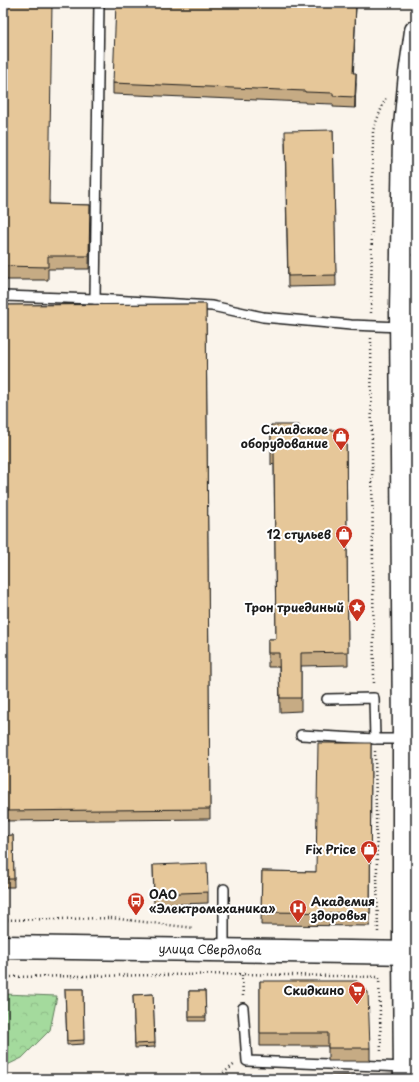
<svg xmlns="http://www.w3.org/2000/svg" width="419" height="1082" font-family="'Playpen Sans',sans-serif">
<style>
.forest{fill:url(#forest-crowns);stroke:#607b5c}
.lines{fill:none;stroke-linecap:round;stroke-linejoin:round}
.lane-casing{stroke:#1c1c1c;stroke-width:12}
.secondary-casing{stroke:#1c1c1c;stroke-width:25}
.primary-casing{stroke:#1c1c1c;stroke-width:25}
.path{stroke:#1c1c1c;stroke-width:2.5;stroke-dasharray:1 3;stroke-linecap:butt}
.lane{stroke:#fff;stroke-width:9}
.secondary{stroke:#fff;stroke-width:22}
.primary{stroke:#fff;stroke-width:22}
.wall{fill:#c6ab84;stroke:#1c1c1c}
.shaded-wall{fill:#a18b6b;stroke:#1c1c1c}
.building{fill:#e6c799;stroke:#1c1c1c}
.labels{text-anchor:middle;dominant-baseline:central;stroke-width:4;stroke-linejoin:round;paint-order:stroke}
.poi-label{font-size:12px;font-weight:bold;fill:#1c1c1c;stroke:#fff;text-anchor:end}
.street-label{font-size:12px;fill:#1c1c1c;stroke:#fff}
</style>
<defs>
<pattern id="forest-crowns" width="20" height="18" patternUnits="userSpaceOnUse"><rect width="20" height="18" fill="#a4da9d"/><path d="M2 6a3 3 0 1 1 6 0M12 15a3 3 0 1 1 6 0" fill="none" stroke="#8dba87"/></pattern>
</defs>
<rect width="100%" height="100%" fill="#faf4eb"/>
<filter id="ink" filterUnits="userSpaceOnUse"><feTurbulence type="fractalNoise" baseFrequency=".025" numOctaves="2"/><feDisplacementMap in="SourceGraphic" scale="8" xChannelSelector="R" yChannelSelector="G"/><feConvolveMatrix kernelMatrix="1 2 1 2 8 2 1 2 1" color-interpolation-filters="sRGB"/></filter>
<g filter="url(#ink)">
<path class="forest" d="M3,994L57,996L50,1030L22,1058L3,1067Z"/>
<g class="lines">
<g class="lane-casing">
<g id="lane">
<path d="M3,296L95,299L212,306L263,317L351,325L401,327"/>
<path d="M95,299L99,3"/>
<path d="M401,310L416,311"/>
<path d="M327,699L374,698L375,739H404"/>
<path d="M301,735L375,739"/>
<path d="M224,889V949"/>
<path d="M243,1008L247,1061L405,1067"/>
</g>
</g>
<g class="secondary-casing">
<path id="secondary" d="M404,952V739L401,310L404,137L410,74L416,31"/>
</g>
<g class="primary-casing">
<g id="primary">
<path d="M3,947L416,953"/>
<path d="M404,952L405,1079"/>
</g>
</g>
<g class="path">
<path d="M371,313L373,130L386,97"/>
<path d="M371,338L374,685"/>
<path d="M375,751L378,932"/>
<path d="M3,920L111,918L194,928"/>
<path d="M3,977L242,974"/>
<path d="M243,996L242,974L379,977L381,1053"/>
<path d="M217,1078L235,1064"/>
</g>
<use href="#lane" class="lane"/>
<use href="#secondary" class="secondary"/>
<use href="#primary" class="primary"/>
</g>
<g class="wall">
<path d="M3,54L50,204L90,205L89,269H48V280H3Z"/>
<path d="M353,73L356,84L355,108L333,107V104L305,103V102L113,94V83Z"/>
<path d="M333,130L336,286L288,287L285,142Z"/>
<path d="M206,304L210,819L3,821V305Z"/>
<path d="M271,425L299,431L346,430L348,665L301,666V711L280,712L279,667H268V639H276L274,464L271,465Z"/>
<path d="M371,743L370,926L261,925L262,871L316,872Z"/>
<path d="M13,835L14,887H3V836Z"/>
<path d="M153,865L208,892V903L154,905Z"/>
<path d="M260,981L370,1048V1061H328V1046H260Z"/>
<path d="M65,989H83L84,1044L67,1045Z"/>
<path d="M189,991H205L206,1021H189Z"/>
<path d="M153,994L155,1047L135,1048L133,995Z"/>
</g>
<g class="shaded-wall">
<path d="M356,3L353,84V73Z"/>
<path d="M356,73V84L355,108V97Z"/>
</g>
<g class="building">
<path d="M4,3H52L49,204L90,205L89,256H48V267L3,266Z"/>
<path d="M116,3H356L353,73H356L355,97L333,96V93L305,92V91L113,83Z"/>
<path d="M333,130L336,275L288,276L285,131Z"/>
<path d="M206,304L210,809L3,811V305Z"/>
<path d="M271,425H299V431L346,430L348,652L301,653V698H280L279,653H268V639H276L274,451H271Z"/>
<path d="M318,743H371L370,913L261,912L262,871L316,872Z"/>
<path d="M13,835L14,879H3V836Z"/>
<path d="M207,863L208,892L154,894L153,865Z"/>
<path d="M260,981H357L368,992L370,1048H328V1033H260Z"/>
<path d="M65,989H83L84,1040L67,1041Z"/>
<path d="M189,991H205L206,1017H189Z"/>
<path d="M153,994L155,1043L135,1044L133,995Z"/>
<path d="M368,1075V1079H320V1076Z"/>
</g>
</g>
<defs>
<g id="shop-pin" transform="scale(0.9)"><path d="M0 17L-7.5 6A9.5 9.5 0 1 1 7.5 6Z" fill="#c8321e" stroke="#fff"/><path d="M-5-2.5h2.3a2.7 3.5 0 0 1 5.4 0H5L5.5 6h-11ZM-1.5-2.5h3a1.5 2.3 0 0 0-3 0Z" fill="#fff"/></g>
<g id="sight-pin" transform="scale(0.9)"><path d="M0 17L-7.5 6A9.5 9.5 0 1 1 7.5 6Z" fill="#c8321e" stroke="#fff"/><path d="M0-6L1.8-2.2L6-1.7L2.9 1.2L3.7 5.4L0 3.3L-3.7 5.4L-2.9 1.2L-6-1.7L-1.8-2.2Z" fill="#fff"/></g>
<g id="bus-pin" transform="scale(0.9)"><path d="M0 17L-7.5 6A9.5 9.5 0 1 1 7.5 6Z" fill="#c8321e" stroke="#fff"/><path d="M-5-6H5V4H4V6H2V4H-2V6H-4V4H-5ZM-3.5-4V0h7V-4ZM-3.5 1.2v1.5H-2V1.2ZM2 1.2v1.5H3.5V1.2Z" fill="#fff"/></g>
<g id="hospital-pin" transform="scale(0.9)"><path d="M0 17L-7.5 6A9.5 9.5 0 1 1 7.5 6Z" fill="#c8321e" stroke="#fff"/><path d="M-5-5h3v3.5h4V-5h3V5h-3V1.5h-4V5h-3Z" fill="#fff"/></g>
<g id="supermarket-pin" transform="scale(0.9)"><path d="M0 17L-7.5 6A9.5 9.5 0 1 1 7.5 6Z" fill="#c8321e" stroke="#fff"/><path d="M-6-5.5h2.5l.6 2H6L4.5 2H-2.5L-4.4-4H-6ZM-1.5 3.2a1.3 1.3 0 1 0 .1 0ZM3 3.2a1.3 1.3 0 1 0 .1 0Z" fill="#fff"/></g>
</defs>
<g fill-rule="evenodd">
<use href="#shop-pin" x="341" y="436"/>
<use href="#shop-pin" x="344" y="534"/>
<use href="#sight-pin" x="357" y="607"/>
<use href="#shop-pin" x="369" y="849"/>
<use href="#bus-pin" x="136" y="901"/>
<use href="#hospital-pin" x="298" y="908"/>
<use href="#supermarket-pin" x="357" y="990"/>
</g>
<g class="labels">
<g class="poi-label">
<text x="328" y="429">Складское<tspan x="328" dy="14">оборудование</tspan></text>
<text x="331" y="534">12 стульев</text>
<text x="344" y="607">Трон триединый</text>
<text x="356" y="849">Fix Price</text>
<text x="149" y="894" text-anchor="start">ОАО<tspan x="149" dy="14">«Электромеханика»</tspan></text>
<text x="311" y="901" text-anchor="start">Академия<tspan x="311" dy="14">здоровья</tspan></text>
<text x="344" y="990">Скидкино</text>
</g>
<g class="street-label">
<text transform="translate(210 949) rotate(1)">улица Свердлова</text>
</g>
</g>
<rect width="419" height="1082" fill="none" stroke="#fff" stroke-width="16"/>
<rect x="8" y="8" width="403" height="1066" fill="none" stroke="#1c1c1c" stroke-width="1.5" filter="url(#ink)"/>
</svg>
